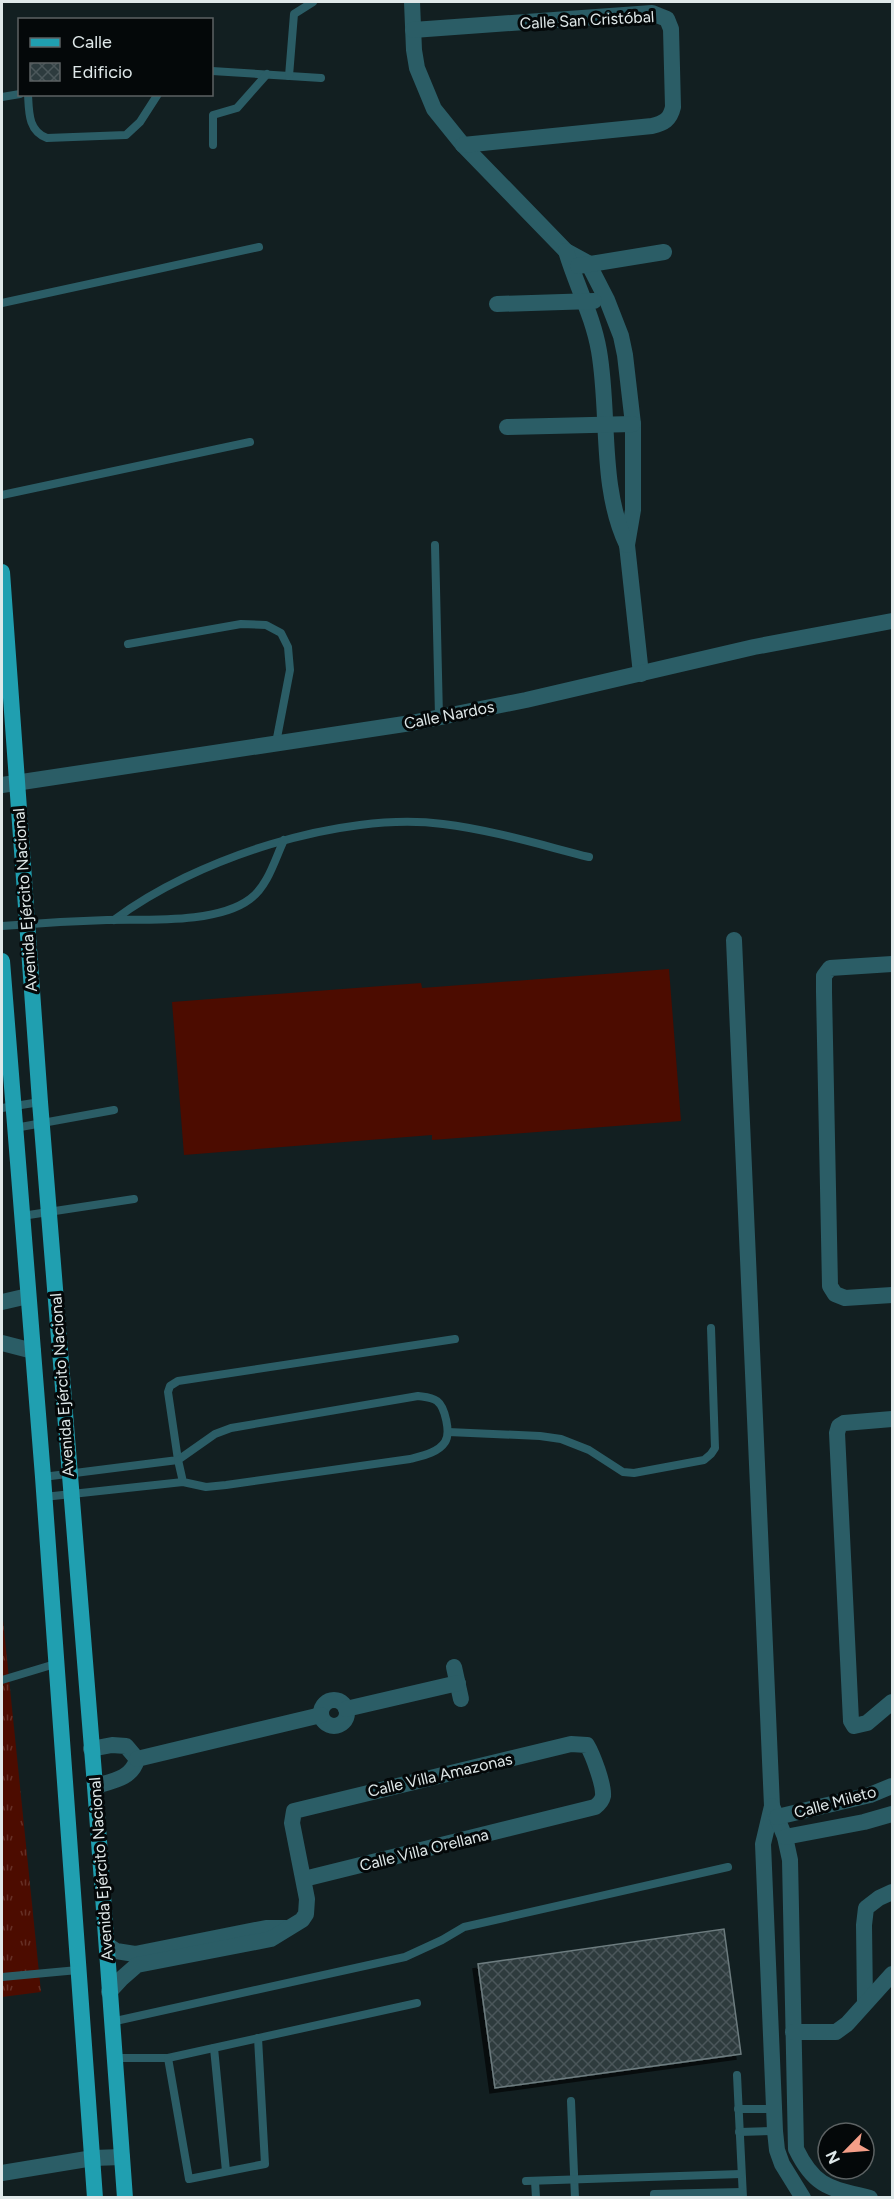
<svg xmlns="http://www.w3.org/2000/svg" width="894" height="2199" font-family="Figtree,sans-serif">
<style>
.grass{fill:url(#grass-tufts)}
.garden{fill:#4c0c00}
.building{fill:url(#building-cross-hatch);stroke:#6d7c7f;stroke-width:1.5;filter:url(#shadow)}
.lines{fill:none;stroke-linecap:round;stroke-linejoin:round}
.service{stroke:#2b5d66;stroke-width:8}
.minor{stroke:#2b5d66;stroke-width:16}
.tertiary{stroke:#2b5d66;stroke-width:16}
.primary{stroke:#209fb0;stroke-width:16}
.labels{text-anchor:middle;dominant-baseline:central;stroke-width:6;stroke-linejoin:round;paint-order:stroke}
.street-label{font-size:16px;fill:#dfe8e9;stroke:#040809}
</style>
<defs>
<pattern id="grass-tufts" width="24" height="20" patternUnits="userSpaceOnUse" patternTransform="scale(1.5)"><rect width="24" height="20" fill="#4c0c00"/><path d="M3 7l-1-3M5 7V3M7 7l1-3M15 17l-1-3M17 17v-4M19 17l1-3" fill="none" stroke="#652f25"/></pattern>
<pattern id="building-cross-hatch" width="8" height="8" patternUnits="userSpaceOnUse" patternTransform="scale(1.5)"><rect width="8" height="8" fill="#2d3b3e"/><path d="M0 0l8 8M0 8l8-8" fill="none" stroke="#4b575a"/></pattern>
<filter id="shadow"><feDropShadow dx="-5" dy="5" stdDeviation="0" flood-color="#0009"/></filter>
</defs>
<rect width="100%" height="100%" fill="#121f21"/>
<path class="grass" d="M2,1610L41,1992L2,1997Z"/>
<path class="garden" d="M669,969L681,1121L432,1140V1135L184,1155L172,1002L421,983L422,988Z"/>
<path class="building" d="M724,1929L741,2054L495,2088L478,1964Z"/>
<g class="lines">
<g class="service">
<path d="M212,71L321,78"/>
<path d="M289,76L294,14L313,2"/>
<path d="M28,94C29,112 28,131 47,138L126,135L140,122L158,94"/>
<path d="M2,97L20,94"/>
<path d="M213,145V115L237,108L267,74"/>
<path d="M2,303L259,247"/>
<path d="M2,495L250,442"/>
<path d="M435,545L439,717"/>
<path d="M128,644L241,624L266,625L281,633L288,647L290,670L276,743"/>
<path d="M114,920C195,859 341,811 443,824C492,830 541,845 589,857"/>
<path d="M2,926C37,923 72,921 107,920C147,919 217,924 250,899C268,886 275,859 284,840"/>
<path d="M2,1108L40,1102"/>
<path d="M15,1128L114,1110"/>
<path d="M22,1216L134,1199"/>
<path d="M448,1432L540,1436L561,1439L589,1450L623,1472L634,1473L704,1460L711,1454L715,1448L711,1328"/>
<path d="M43,1477L178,1460L168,1392L170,1386L178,1381L455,1339"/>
<path d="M44,1497L183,1482L206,1487L226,1485L410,1459C421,1456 438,1453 445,1442C451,1433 445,1407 437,1401C431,1397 424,1397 418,1396L231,1428L215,1434L178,1460L183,1482"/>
<path d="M2,1680L55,1664"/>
<path d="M2,1977L78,1970"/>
<path d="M111,2022L405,1957L442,1940L464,1927L728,1867"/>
<path d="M214,2048L226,2171"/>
<path d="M114,2058H168L417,2003"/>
<path d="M168,2058L189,2179L265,2164L258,2038"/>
<path d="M737,2075L743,2198"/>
<path d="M571,2101L575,2198"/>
<path d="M738,2109H774"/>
<path d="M739,2132L775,2131"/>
<path d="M526,2181L741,2174"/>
<path d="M535,2181L536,2198"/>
<path d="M654,2198V2194L742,2192"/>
</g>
<g class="minor">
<path d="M412,2L414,50L417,68L434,109L463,145L566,251L588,263L607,300L621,336L625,355L633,424V510L627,545L641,674"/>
<path d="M413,30L652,13L667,19L671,29L673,107C670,120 664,123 652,126L463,145"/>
<path d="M566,251C576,285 593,316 599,351C610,414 599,487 627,545"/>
<path d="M578,266L664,252"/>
<path d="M497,304L594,301"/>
<path d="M507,427L633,424"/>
<path d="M734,940L772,1806L763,1844L775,2131L777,2150L782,2164L803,2198"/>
<path d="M892,964L830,968L824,976V992L830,1286L835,1294L845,1298L892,1295"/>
<path d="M2,1302L28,1296"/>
<path d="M2,1343L33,1351"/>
<path d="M892,1419L844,1423L839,1426L837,1433L851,1721L854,1726L867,1723L892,1702"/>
<path d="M454,1667L461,1699"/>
<circle cx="334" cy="1713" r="13"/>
<path d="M346,1709L458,1683"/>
<path d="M91,1749L112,1745L126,1746L137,1759C132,1779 112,1781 95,1786"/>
<path d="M137,1759L321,1715"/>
<path d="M772,1806L785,1837L790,1860L796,2149C815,2188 830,2188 870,2198"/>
<path d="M777,1817L870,1795L892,1786"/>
<path d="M785,1837L864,1822L892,1814"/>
<path d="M107,1945L116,1951L135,1954L266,1928H286"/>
<path d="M109,1992L121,1979L137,1965L271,1939L302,1920L306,1914L307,1899L292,1823L294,1811L571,1744L587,1745C593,1755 604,1785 603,1796C602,1801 599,1804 595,1807L304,1879"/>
<path d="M865,2003L864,1925L866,1908L879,1898L892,1892"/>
<path d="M793,2032H836L847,2024L892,1974"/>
</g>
<g class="tertiary">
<path d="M2,785L411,723L526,700L754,647L892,621"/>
<path d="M2,2173L93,2158L122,2157"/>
</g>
<g class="primary">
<path d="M2,572L40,1102L95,1786L125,2198"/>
<path d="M2,961L43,1477L95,2198"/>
</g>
</g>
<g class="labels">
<g class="street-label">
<text transform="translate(587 20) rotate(-3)">Calle San Cristóbal</text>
<text transform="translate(449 715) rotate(-11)">Calle Nardos</text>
<text transform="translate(25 900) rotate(-94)">Avenida Ejército Nacional</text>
<text transform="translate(62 1385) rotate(-94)">Avenida Ejército Nacional</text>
<text transform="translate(440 1775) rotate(-13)">Calle Villa Amazonas</text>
<text transform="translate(835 1802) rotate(-15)">Calle Mileto</text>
<text transform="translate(424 1850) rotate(-14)">Calle Villa Orellana</text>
<text transform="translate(101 1869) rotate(-94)">Avenida Ejército Nacional</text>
</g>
</g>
<rect width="894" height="2199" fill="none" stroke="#dfe8e9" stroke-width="6"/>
<rect x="18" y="18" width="195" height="78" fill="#040809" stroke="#5c6263" stroke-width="1.5"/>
<rect x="30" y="38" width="30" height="9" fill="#209fb0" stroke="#5c6263" stroke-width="1.5"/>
<text x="72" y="48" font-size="18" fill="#dfe8e9">Calle</text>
<rect x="30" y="63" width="30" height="18" fill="url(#building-cross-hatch)" stroke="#5c6263" stroke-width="1.5"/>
<text x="72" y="78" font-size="18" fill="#dfe8e9">Edificio</text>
<g transform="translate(846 2151) rotate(245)"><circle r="28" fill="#040809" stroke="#5c6263" stroke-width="1.5"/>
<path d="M0-4.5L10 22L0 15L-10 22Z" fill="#f49e88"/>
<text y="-9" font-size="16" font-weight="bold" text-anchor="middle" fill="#dfe8e9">N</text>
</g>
</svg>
